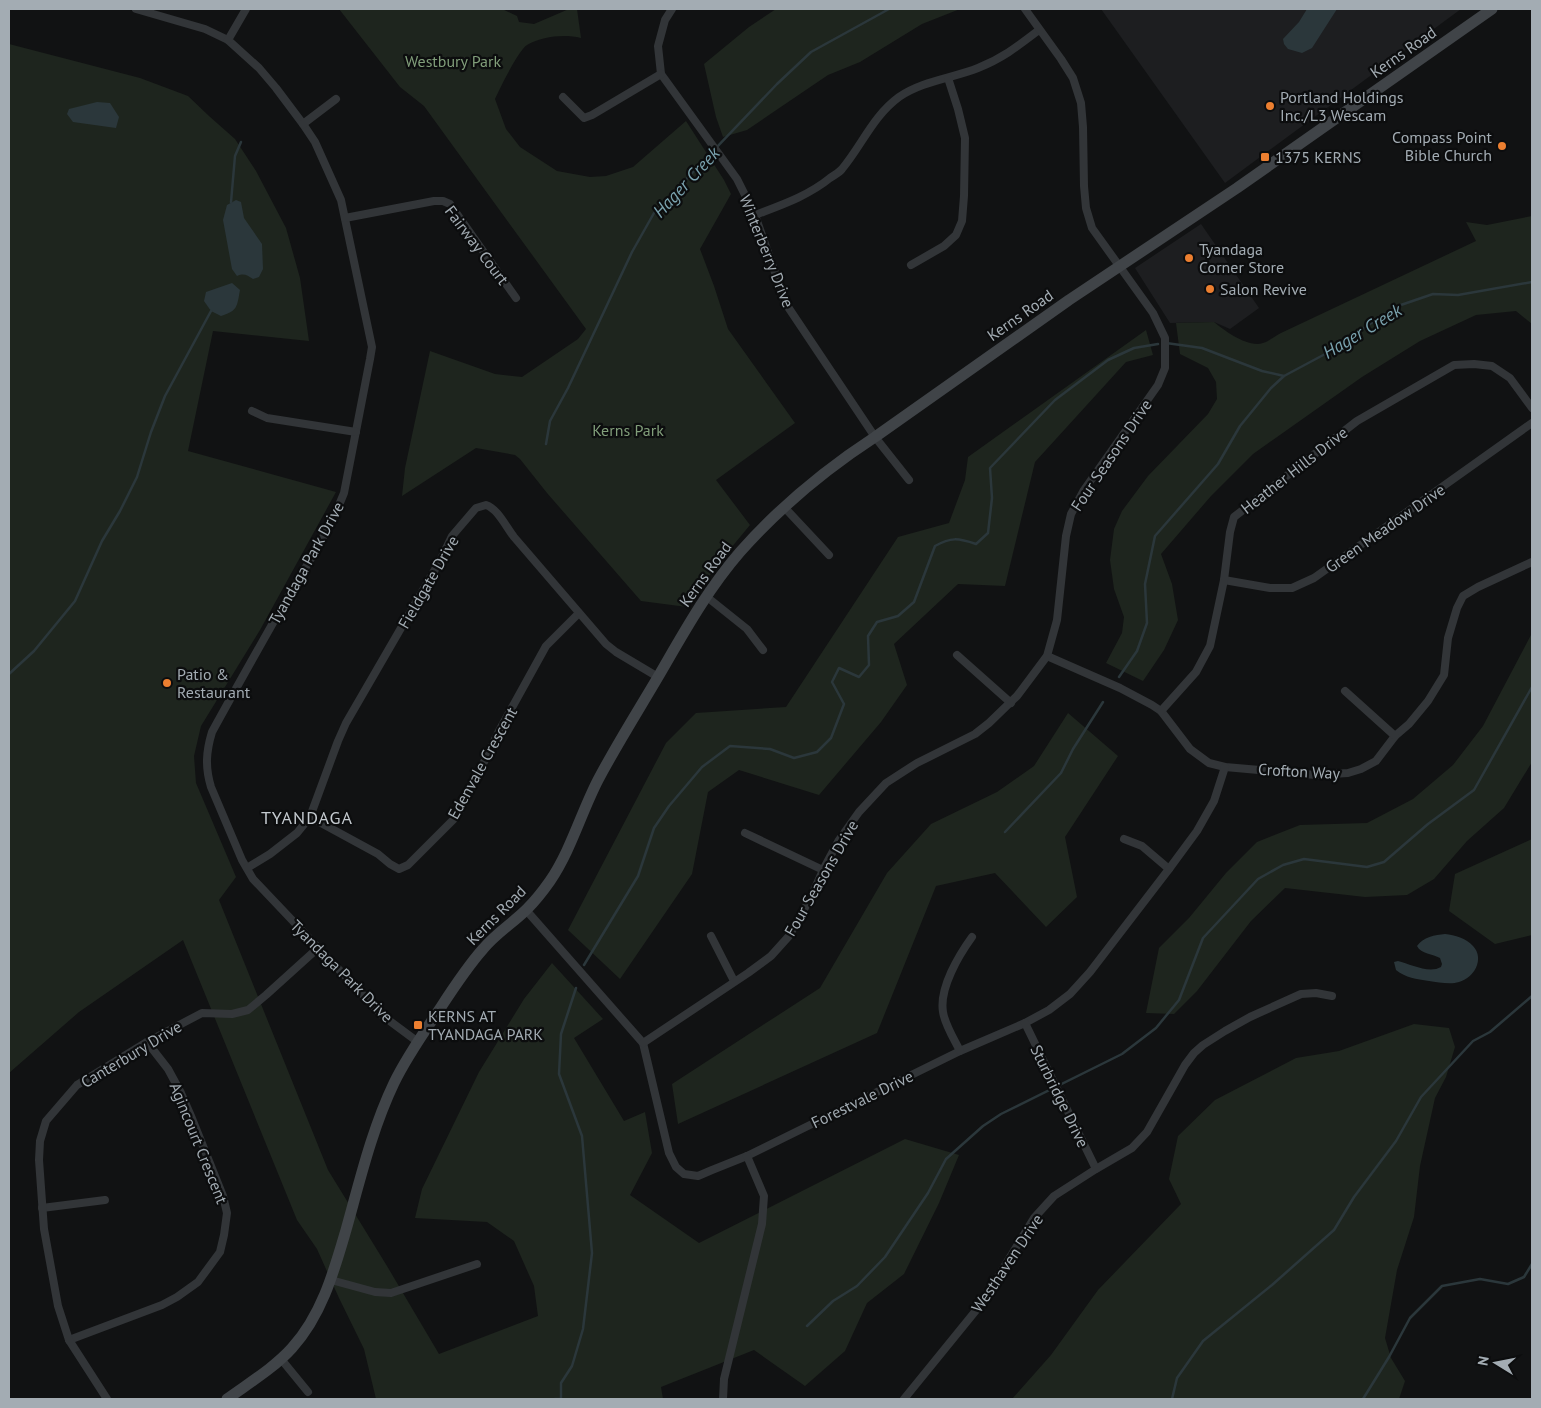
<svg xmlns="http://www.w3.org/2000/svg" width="1541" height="1408" font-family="'PT Sans',sans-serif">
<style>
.built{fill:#1d1e20}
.green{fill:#1e251e}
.water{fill:#2b373b}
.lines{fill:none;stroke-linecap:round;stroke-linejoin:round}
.stream{stroke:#2b373b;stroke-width:2.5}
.street{stroke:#323538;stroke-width:8}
.secondary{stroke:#404448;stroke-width:11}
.poi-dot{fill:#ec7f30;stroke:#0c0d0e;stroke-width:2}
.labels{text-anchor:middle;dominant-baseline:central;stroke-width:4.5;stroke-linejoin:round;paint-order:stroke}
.street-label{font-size:16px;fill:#a3acb3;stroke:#0c0d0e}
.park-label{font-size:16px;fill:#819e7a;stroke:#0c0d0e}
.poi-label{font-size:16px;fill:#a3acb3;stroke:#0c0d0e;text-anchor:start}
.water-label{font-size:18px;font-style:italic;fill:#7aa2ae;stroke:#0c0d0e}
.neighbourhood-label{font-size:18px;letter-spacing:1px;fill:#c4cacf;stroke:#0c0d0e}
</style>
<rect width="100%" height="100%" fill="#111213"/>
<g class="built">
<path d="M1101,9H1461L1225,183Z"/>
<path d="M1201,224L1259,308L1230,329L1214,322L1170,323L1135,268Z"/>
</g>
<g class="green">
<path d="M339,9H502L517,16L519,22L534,24L569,9H577L581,38C564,34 543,36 527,45C518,51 500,88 495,99L506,129L520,147L557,171L590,177L606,176L633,167L686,121L724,180L731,194L700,249L714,286L728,329L795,423L716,480L750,525L721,560L687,607L641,601L547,493L520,459L515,455L476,448L402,496L405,468L430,351L495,374L522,377L578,339L586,329L424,106L400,87Z"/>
<path d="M776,9H960L922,24L860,62L828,75L747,130L723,137L716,117L704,64L749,27Z"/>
<path d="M9,44L140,78L188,96L209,116L235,139L256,171L286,228L300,278L309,341L213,331L188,451L336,492L260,630L201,726L194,756L196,783L236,877L219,900L328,1170L387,1266L439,1354L538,1316L534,1286L514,1241L487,1222L415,1218L422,1189L479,1072L524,999L552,963L603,1019L574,1038L624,1121L645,1112L652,1153L630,1195L699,1243L905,1139L959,1155L939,1203L904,1274L867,1303L845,1351L805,1386L754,1350L661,1387L663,1399H376L364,1349L339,1298L317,1249L297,1220L183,940L79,1012L9,1073Z"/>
<path d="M1532,216V324L1516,311L1476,315L1420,341L1362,377L1253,454L1211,496L1161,554L1172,584L1178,620L1164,650L1143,681L1106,663L1122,633L1124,617L1114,589L1110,560L1114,529L1122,511L1148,476L1208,414L1217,399L1216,382L1208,368L1180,354L1176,323L1214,322C1225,331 1248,348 1263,343C1269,341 1275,336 1281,333L1476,241L1466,222L1487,225Z"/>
<path d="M1146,330L1153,355L1126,362L1035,462L1005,586L958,584L894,644L907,685L881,722L819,795L739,770L708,792L692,874L620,979L568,930L666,743L696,713L786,707L898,537L949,523L965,480L968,457Z"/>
<path d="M1532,633V762L1504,808L1467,841L1434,879L1407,895L1365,897L1285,888L1251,921L1197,991L1174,1014L1146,1013L1159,948L1189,918L1226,873L1257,842L1300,825L1367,823L1413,799L1453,765L1483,726Z"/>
<path d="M1068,713L1118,756L1065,837L1077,897L1046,927L995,873L936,886L877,1033L678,1124L672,1084L820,988L887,873L931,824L997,792L1034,766Z"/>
<path d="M1532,839V935L1495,944L1449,911L1455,874Z"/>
<path d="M1414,1024L1449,1028L1455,1047L1446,1077L1435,1098L1420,1166L1414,1217L1397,1270L1385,1338L1391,1358L1405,1381L1399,1399H1012L1051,1355L1098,1290L1181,1204L1169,1179L1178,1136L1215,1100L1296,1058L1339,1051Z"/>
</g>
<g class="water">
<path d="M1307,9H1337L1312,48L1302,53L1288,49L1284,44L1283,39L1299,22Z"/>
<path d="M97,102L110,103L119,117L116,128L73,122L67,114L69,109Z"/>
<path d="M236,200L241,202L244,218L262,244L263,269L259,277L253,279C247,275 244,273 237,276L232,269L223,220L227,205Z"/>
<path d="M232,283L240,290C237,306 238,311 221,316L211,311L204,301L206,292Z"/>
<path d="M1445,934C1455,935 1466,938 1473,946C1485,959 1474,978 1459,982C1450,985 1438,982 1429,981C1416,979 1406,978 1396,970L1394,962L1398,961C1410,964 1429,974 1441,967L1442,964L1440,958C1433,954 1421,954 1417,946C1423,937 1435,935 1445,934Z"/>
</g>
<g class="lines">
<g class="stream">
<path d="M231,202L235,156L241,142"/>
<path d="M1166,343L1202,348L1262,371L1284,376"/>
<path d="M546,444L550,421L568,388L632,252L654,213L777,84L811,52L889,9"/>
<path d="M9,674L34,651L75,601L102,541L120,511L137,477L151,432L165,396L211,311"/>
<path d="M1119,677L1137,651L1147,623L1145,584L1155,536L1218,464L1240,426L1271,388L1284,376L1327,353L1395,307L1433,294L1458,295L1532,282"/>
<path d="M1005,832L1061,773L1073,749L1103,702"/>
<path d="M584,965L638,876L654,828L669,806L702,767L730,746L770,749L794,758L817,752L831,738L844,704L832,682L839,668L859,677L869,665L868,636L877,622L898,616L914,602L935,546C951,537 958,538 976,544L988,533L992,498L990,468L1055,400L1108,360L1134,348L1158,344"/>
<path d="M807,1326L833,1301L857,1286L885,1257L928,1193L946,1159L983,1126L1001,1114L1122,1054L1156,1028L1179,1000L1203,938L1258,879L1283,865L1304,859L1367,867L1384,862L1428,824L1474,790L1532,687"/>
<path d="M555,1399H560"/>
<path d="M561,1399V1383L572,1366L583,1329L592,1253L582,1136L559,1074L561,1034L576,988"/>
<path d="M1172,1399L1177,1378L1203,1341L1272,1285L1334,1230L1354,1197L1396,1141L1421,1097L1473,1041L1490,1032L1532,996"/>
<path d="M1363,1399L1389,1357L1410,1318L1442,1286L1480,1279L1508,1284L1524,1277L1532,1264"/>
</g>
<g class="street">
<path d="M136,9L205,29L228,40L259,68L276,88L303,124L315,142L341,200L372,347L370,359L344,493C329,531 307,565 286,600C261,644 236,688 212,732C206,752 205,767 211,787L242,860L253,879L383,1016L418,1042"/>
<path d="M672,9L665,20L658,46L661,74L737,179L755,215L786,304L875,437L909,480"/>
<path d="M228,40L246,9"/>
<path d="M563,97L584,118L592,115L661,74"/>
<path d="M303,124L336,99"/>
<path d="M755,215C781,205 808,196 830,178C834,175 839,173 842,169C862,145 873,116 899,97C922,81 953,78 978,68C1003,58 1018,46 1039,30"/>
<path d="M345,218L434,201H443L450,204L516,298"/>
<path d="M911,265L944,246L956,235L962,221L964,196L965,138L958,109L948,78"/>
<path d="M252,411L267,418L356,432"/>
<path d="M785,508L829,555"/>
<path d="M1224,580L1270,588H1292L1314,578L1532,423"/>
<path d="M707,597L747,629L763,650"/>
<path d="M957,655L1011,703"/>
<path d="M1047,656L1120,688L1152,705L1161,711L1190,749L1209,763L1225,767L1316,775L1348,773L1361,769L1376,761L1395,736L1409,724L1428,701L1444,675L1448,638L1457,608L1463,596L1478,587L1532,562"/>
<path d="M1345,691L1395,736"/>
<path d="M1161,711L1196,672L1210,646L1224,580L1230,532L1234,517L1357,421L1454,365L1474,364L1492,366L1510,378L1532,408"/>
<path d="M310,817L378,854L390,864L399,869L408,865L457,816L468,795L499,731L546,646L579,613"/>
<path d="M745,833L823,870"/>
<path d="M1124,839L1142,846L1169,869"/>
<path d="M247,868L270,854L297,833L310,817L338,741L346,723L441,559L452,536L476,508L486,505C498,509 506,527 514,537L606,644L616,652L658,677"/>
<path d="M526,910L643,1043L669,1153L676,1167L684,1174L698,1176L712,1170L747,1156L960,1051L1025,1023L1049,1010L1070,994L1090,972L1169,869L1197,831L1214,801L1225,767"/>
<path d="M711,936L734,981"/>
<path d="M1025,1023L1096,1169"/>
<path d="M643,1043L748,973L771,956L789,936L811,897L823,870L839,840L859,812L886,783L917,763L975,734L989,723L1017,696L1047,656L1057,620L1066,536L1071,514L1084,490L1158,385L1165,368V338L1153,313L1092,228L1086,208L1084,186L1083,127L1081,103L1073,78L1061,59L1025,9"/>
<path d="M960,1051C954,1039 945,1025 943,1012C939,988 959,955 972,937"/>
<path d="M42,1208L105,1200"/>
<path d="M331,1280L375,1292L391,1293L477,1264"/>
<path d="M69,1340L162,1305L177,1297L198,1282L220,1252L224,1235L227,1213L223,1196L191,1116L181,1093L168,1069L147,1042"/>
<path d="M281,1359L308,1392"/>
<path d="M107,1399L69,1340L58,1306L44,1229L39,1160L40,1141L46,1121L77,1085L147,1042L202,1013L232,1014L248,1010L266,995L318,948"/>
<path d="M723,1399L724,1379L762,1224L764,1196L747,1156"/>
<path d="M904,1399L982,1303L1034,1218L1054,1196L1096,1169L1132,1148L1147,1132L1185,1065L1194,1053L1203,1045L1225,1031L1250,1017L1301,994L1316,993L1332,996"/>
</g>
<path class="secondary" d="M227,1399C249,1383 274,1368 292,1348C322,1315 334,1271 346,1230C360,1180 372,1129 394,1083C407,1056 425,1031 441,1007C454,987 467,967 483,949C496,933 513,923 527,909C535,901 543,891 550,881C571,850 581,813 598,780C617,744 638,711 658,677C683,634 707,590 740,552C779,508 826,469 875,437L1069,300L1237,188L1492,9"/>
</g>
<g class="poi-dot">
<circle cx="1270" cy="106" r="5"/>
<circle cx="1502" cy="146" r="5"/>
<rect x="1260" y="152" width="10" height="10" rx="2.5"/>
<circle cx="1189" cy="258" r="5"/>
<circle cx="1210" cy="289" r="5"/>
<circle cx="167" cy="683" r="5"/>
<rect x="413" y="1020" width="10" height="10" rx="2.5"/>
</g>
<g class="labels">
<g class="street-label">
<text transform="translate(1403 52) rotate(-35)">Kerns Road</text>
<text transform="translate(477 245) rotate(53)">Fairway Court</text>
<text transform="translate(767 251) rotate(68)">Winterberry Drive</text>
<text transform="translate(1020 315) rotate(-35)">Kerns Road</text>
<text transform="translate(1111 455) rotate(-56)">Four Seasons Drive</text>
<text transform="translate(1294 470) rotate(-38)">Heather Hills Drive</text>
<text transform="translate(1385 528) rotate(-35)">Green Meadow Drive</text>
<text transform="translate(306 563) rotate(-61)">Tyandaga Park Drive</text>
<text transform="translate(705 574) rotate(-54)">Kerns Road</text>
<text transform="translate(428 582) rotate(-60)">Fieldgate Drive</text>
<text transform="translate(482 763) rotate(-61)">Edenvale Crescent</text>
<text transform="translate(1299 771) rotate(3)">Crofton Way</text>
<text transform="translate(821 878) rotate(-60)">Four Seasons Drive</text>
<text transform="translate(496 915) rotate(-45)">Kerns Road</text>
<text transform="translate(342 971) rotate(45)">Tyandaga Park Drive</text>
<text transform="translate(131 1054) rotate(-31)">Canterbury Drive</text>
<text transform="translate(1060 1096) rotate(64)">Sturbridge Drive</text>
<text transform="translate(862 1099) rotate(-26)">Forestvale Drive</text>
<text transform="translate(199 1143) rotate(68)">Agincourt Crescent</text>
<text transform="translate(1007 1263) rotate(-56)">Westhaven Drive</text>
</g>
<g class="park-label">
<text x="453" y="61">Westbury Park</text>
<text x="628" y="430">Kerns Park</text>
</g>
<g class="poi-label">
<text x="1280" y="97">Portland Holdings<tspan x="1280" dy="18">Inc./L3 Wescam</tspan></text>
<text x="1492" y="137" text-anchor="end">Compass Point<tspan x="1492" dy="18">Bible Church</tspan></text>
<text x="1275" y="157">1375 KERNS</text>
<text x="1199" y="249">Tyandaga<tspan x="1199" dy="18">Corner Store</tspan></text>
<text x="1220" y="289">Salon Revive</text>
<text x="177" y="674">Patio &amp;<tspan x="177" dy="18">Restaurant</tspan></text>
<text x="428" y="1016">KERNS AT<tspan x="428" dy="18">TYANDAGA PARK</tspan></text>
</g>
<g class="water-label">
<text transform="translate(686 182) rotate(-47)">Hager Creek</text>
<text transform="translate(1362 331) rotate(-31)">Hager Creek</text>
</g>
<g class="neighbourhood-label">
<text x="307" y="817">TYANDAGA</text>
</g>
</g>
<rect width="1541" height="1408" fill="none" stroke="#a3acb3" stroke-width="20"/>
<g transform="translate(1496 1363) rotate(280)" stroke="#0c0d0e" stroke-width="4" paint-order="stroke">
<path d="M0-4L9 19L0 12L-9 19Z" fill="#a3acb3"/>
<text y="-8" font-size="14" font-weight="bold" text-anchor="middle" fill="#a3acb3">N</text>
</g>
</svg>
